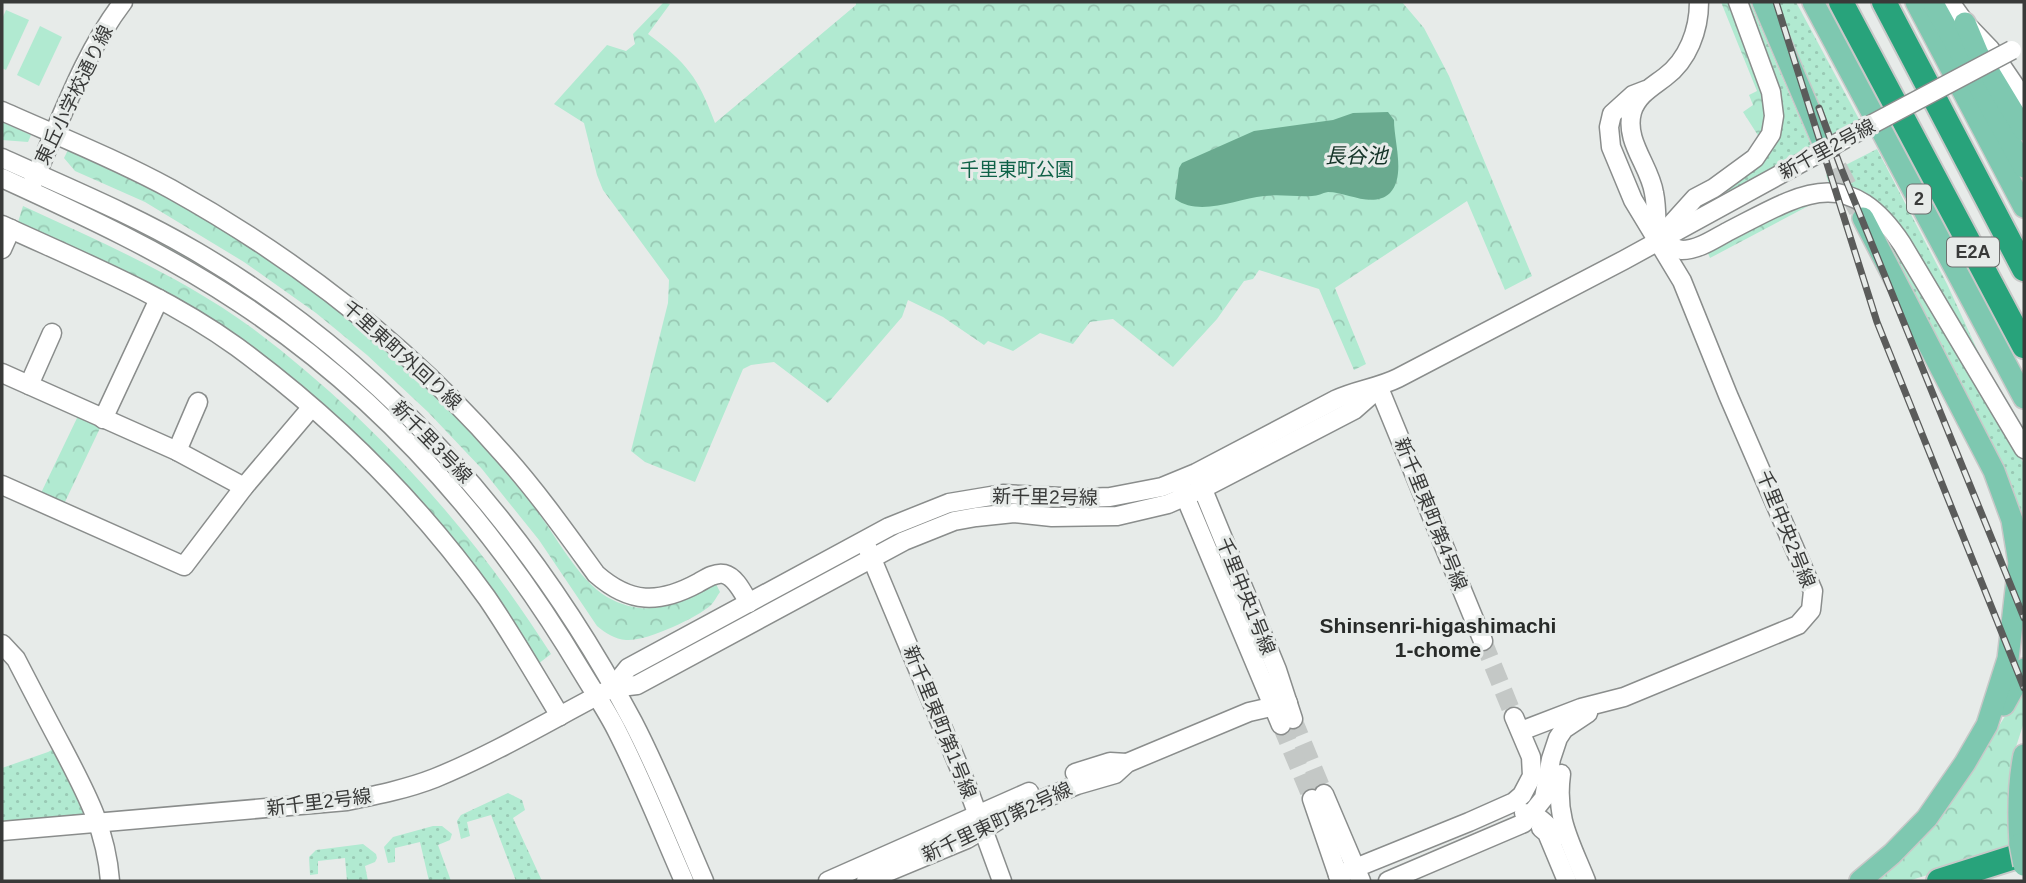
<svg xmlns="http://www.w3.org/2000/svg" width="2026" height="883" font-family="Helvetica,'Noto Sans JP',sans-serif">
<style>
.grass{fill:url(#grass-dots)}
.forest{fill:url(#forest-crowns)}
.pitch{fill:#b1ead1}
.water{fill:#6aaa8f}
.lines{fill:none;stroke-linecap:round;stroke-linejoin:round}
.minor-tunnel{stroke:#c4c8c6;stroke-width:18;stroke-dasharray:18 9;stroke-linecap:butt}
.major-tunnel{stroke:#c4c8c6;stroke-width:21;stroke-dasharray:21 10;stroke-linecap:butt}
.minor-casing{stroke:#8a8d8c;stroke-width:21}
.major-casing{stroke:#c8c8c8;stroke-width:24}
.highway-casing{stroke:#c8c8c8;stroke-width:28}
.minor{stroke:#fff;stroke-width:18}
.major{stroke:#7ec8b0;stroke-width:21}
.highway{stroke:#28a37b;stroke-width:24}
.rail-casing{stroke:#5b5c5b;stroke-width:7}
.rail{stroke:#e7ebe9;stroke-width:4.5;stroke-dasharray:13;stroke-linecap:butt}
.minor-bridge-casing{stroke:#8a8d8c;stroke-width:21;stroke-linecap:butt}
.major-bridge-casing{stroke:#c8c8c8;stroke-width:24;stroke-linecap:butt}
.minor-bridge{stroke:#fff;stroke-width:18}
.major-bridge{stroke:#7ec8b0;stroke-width:21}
.labels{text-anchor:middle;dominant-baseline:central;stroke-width:6;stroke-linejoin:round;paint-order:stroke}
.shield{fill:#e7ebe9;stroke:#6d6f6e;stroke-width:2}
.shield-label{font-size:18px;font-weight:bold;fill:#393a39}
.street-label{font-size:19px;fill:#393a39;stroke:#e7ebe9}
.park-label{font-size:19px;fill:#106248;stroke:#e7ebe9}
.water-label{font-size:21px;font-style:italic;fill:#143327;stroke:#e7ebe9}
.neighbourhood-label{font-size:21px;font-weight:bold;fill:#282b29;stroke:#e7ebe9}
</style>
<defs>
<pattern id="grass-dots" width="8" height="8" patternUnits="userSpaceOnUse" patternTransform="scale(1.75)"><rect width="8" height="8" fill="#b1ead1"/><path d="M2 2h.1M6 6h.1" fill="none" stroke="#99c9b4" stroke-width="1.8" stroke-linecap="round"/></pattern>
<pattern id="forest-crowns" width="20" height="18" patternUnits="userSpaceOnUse" patternTransform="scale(1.75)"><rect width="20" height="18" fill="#b1ead1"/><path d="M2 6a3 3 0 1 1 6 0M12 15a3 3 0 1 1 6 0" fill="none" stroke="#99c9b4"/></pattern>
</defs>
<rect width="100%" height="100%" fill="#e7ebe9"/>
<g class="grass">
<path d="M1745,2H1750L1812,147L1727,192V188L1750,173L1762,162L1782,111L1780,97Z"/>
<path d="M1771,2H1796L1860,121L1830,138Z"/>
<path d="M1877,149L1947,284L1981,358L1977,359L1900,226C1878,200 1862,192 1829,184L1826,175Z"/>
<path d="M67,196C226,267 368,370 480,504C500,529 518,555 537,581H533L454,480L368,394L66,198Z"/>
<path d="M1877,222L1886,232L2024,464V563L1888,253Z"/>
<path d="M1014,501L1116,505L1139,503L1102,510L1014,505L900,534L951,511Z"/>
<path d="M835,565L837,569L684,650V647Z"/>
<path d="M61,745L99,823L2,831V768L48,752Z"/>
<path d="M508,793L522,800L525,810L513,818L542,881H516L491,815L467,822L470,836L461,839L457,821L461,815Z"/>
<path d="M433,826H442L452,834L450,840L438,845L451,881H429L420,842L395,848V862L388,863L384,847L393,837Z"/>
<path d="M363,844L376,854L377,858L375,862L365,866L368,881H347L345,858L318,861V874L310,875L309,857L316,850Z"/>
</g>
<g class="forest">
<path d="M664,2L670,4L648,34C687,63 698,77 715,123L856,5V2H1402L1424,28L1449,76L1532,276L1505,290L1467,201L1335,288L1366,364L1354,370L1319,289L1259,270L1253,279L1244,281L1217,319L1173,367L1113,319L1090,322L1073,344L1040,333L1013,351L988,341L984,345L943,317L908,300L902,317L828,403L774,362L751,365L743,369L695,482L645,462L631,451L668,303L669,280L603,190L597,175L584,123L554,104L607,45L626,51L635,44L633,34Z"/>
<path d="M1721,2H1731C1744,38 1777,102 1759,137L1743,112L1753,105L1749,95L1757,91Z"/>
<path d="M2,122L31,135L28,142L2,140Z"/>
<path d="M68,150C109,170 152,189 192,211C286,262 379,338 454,415C482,444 509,475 534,507C555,534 578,580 607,597C648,620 679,604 716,584L720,592C717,596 714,602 711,605C697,618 645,642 626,640C615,639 605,633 597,626L539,540L482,469L428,412L367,355L316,313L244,262L145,202L75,171L64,158Z"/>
<path d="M1809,200L1812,204L1710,258L1707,251Z"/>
<path d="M23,206C101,242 182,277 252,328C372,418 471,528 551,654L538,664L480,577L213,323L133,275L18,222Z"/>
<path d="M78,416L101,426L64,504L41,493Z"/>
<path d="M2024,686V722L2015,750L2009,782V826L2013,849L1908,881H1877L1910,850L1950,804Z"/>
</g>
<g class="pitch">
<path d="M6,10L29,20L6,70L2,68V19Z"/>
<path d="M40,26L62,37L39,86L17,75Z"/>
</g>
<path class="water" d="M1388,112L1394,120C1394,142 1406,176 1390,193C1373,209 1347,192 1328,192C1322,193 1318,196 1312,196C1296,197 1280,194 1264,196C1236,199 1200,217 1175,199L1179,168L1182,163L1254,131L1333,120L1353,113Z"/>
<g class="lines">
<g class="minor-tunnel">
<path d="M1483,641L1514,717"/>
<path d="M1293,719L1324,794"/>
<path d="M1281,725L1312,799"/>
</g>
<path class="major-tunnel" d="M1822,140L1859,210"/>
<g class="minor-casing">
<g id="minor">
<path d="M1950,2L1965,23L1990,49L2024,99"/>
<path d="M2,111C58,136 116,159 171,189C297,259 410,347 505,456C538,493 567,534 596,574C630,604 659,604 698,583C705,579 715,572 724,574C736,577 743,593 749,603"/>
<path d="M2,158C68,188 134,215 197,252C385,363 531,530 633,722C660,774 681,828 704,881"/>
<path d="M2,178C83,215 165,253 240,303C383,397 495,526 582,672C594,692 607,711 617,731C642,780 662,831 684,881"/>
<path d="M32,184C60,123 82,56 123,2"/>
<path d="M2,225C82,262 165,295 237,347C332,417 418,502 487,598C513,636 536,676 560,716"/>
<path d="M1667,229L1695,198L1714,188L1755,158L1771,134L1774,116L1771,92L1738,2"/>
<path d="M1657,236C1656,222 1657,207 1654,193C1650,166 1624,141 1632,112C1637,95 1652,87 1665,77C1688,60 1699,30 1699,2"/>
<path d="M1657,240C1664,243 1675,249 1682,250C1698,250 1714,239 1727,232C1798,196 1846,160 1902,244L2024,449"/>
<path d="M2,249L11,229"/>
<path d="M2,373L177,451L244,487"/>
<path d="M29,385L52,333"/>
<path d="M1379,388L1483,641"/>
<path d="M103,419L159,299"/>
<path d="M177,451L198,402"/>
<path d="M1199,480L1277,670L1293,719"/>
<path d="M2,485L184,566L244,487L311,408"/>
<path d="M1182,489L1281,725"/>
<path d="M867,547L969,791L1002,881"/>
<path d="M2,644L16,659C31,688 46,717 61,745C85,791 106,828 110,881"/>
<path d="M612,688L628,668L889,527L949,503L1003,494L1082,498L1110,497L1162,487L1196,473L1335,400C1356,390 1378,388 1398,378L1624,260L1861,130"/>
<path d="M1521,731L1581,708L1624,697L1798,625L1811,610L1813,591L1728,395L1682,281L1633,200L1611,147L1609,127L1612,114L1633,95L1646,90"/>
<path d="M1075,773L1110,762L1127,763"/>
<path d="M1561,774C1555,818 1570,841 1586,881"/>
<path d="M1324,794L1361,881"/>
<path d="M1312,799L1340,881"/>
<path d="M1524,813C1541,815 1547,826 1558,836"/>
<path d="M1541,828L1547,833L1567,881"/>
<path d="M2,831L347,801C377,795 407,789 435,778C496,753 554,718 612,688L637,685L904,541L954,521L976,517L1014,513L1052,517L1117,516L1168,504L1202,489L1354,410L1379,388"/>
<path d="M1338,875L1469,822L1514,802L1522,795L1532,776L1531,757L1514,717"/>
<path d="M828,881L1029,792"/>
<path d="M866,881L967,839L1014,811L1077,785L1115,774L1127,763L1249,712L1288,703"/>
<path d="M1388,881L1524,823L1544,798L1551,759L1558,738L1564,729L1588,713"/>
</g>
</g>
<g class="major-casing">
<g id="major">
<path d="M1763,2L1822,140"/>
<path d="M1813,2L2024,398"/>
<path d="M1916,2L2024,207"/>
<path d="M1935,7L2024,167"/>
<path d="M1965,23L1978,54L2024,130"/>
<path d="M2004,705L2024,669"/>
<path d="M2020,844C2018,814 2018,785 2024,755"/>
<path d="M1860,881L1892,854L1927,818L1965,763L1987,725L2008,659L2019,563L2012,520L1994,471L1863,218"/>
</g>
</g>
<g class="highway-casing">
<g id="highway">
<path d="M1841,2L2024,346"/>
<path d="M1884,2L2024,269"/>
<path d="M1939,881L2024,854"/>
</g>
</g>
<use href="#minor" class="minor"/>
<use href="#major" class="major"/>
<use href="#highway" class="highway"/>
<g class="rail-casing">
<g id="rail">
<path d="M1776,2L1877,322L2024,688"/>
<path d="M1819,108L1841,168L2024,618"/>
</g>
</g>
<use href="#rail" class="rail"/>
<g class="minor-bridge-casing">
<path id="minor-bridge" d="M1861,130L2012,50"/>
</g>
<g class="major-bridge-casing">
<path id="major-bridge" d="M2020,844L2024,865"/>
</g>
<use href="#minor-bridge" class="minor-bridge"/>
<use href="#major-bridge" class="major-bridge"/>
</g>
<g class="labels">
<g class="shield">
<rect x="1907" y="184.5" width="24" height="29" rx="5"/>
<rect x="1947" y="237.5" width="52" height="29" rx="5"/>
</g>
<g class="shield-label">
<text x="1919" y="199">2</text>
<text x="1973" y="252">E2A</text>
</g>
<g class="street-label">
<text transform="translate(74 95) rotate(-64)">東丘小学校通り線</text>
<text transform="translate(1827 149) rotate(-28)">新千里2号線</text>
<text transform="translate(402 355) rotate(42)">千里東町外回り線</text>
<text transform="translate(432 442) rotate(46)">新千里3号線</text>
<text transform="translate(1045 497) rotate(1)">新千里2号線</text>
<text transform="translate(1431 514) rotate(68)">新千里東町第4号線</text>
<text transform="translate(1786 529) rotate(68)">千里中央2号線</text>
<text transform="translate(1246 596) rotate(68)">千里中央1号線</text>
<text transform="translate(940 722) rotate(68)">新千里東町第1号線</text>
<text transform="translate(319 802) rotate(-7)">新千里2号線</text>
<text transform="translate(997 822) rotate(-25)">新千里東町第2号線</text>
</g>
<g class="park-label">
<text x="1017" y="169">千里東町公園</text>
</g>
<g class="water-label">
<text x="1356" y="155">長谷池</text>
</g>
<g class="neighbourhood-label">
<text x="1438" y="625">Shinsenri-higashimachi<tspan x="1438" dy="24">1-chome</tspan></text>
</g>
</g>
<rect width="2026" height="883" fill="none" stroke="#393a39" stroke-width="7"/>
</svg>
